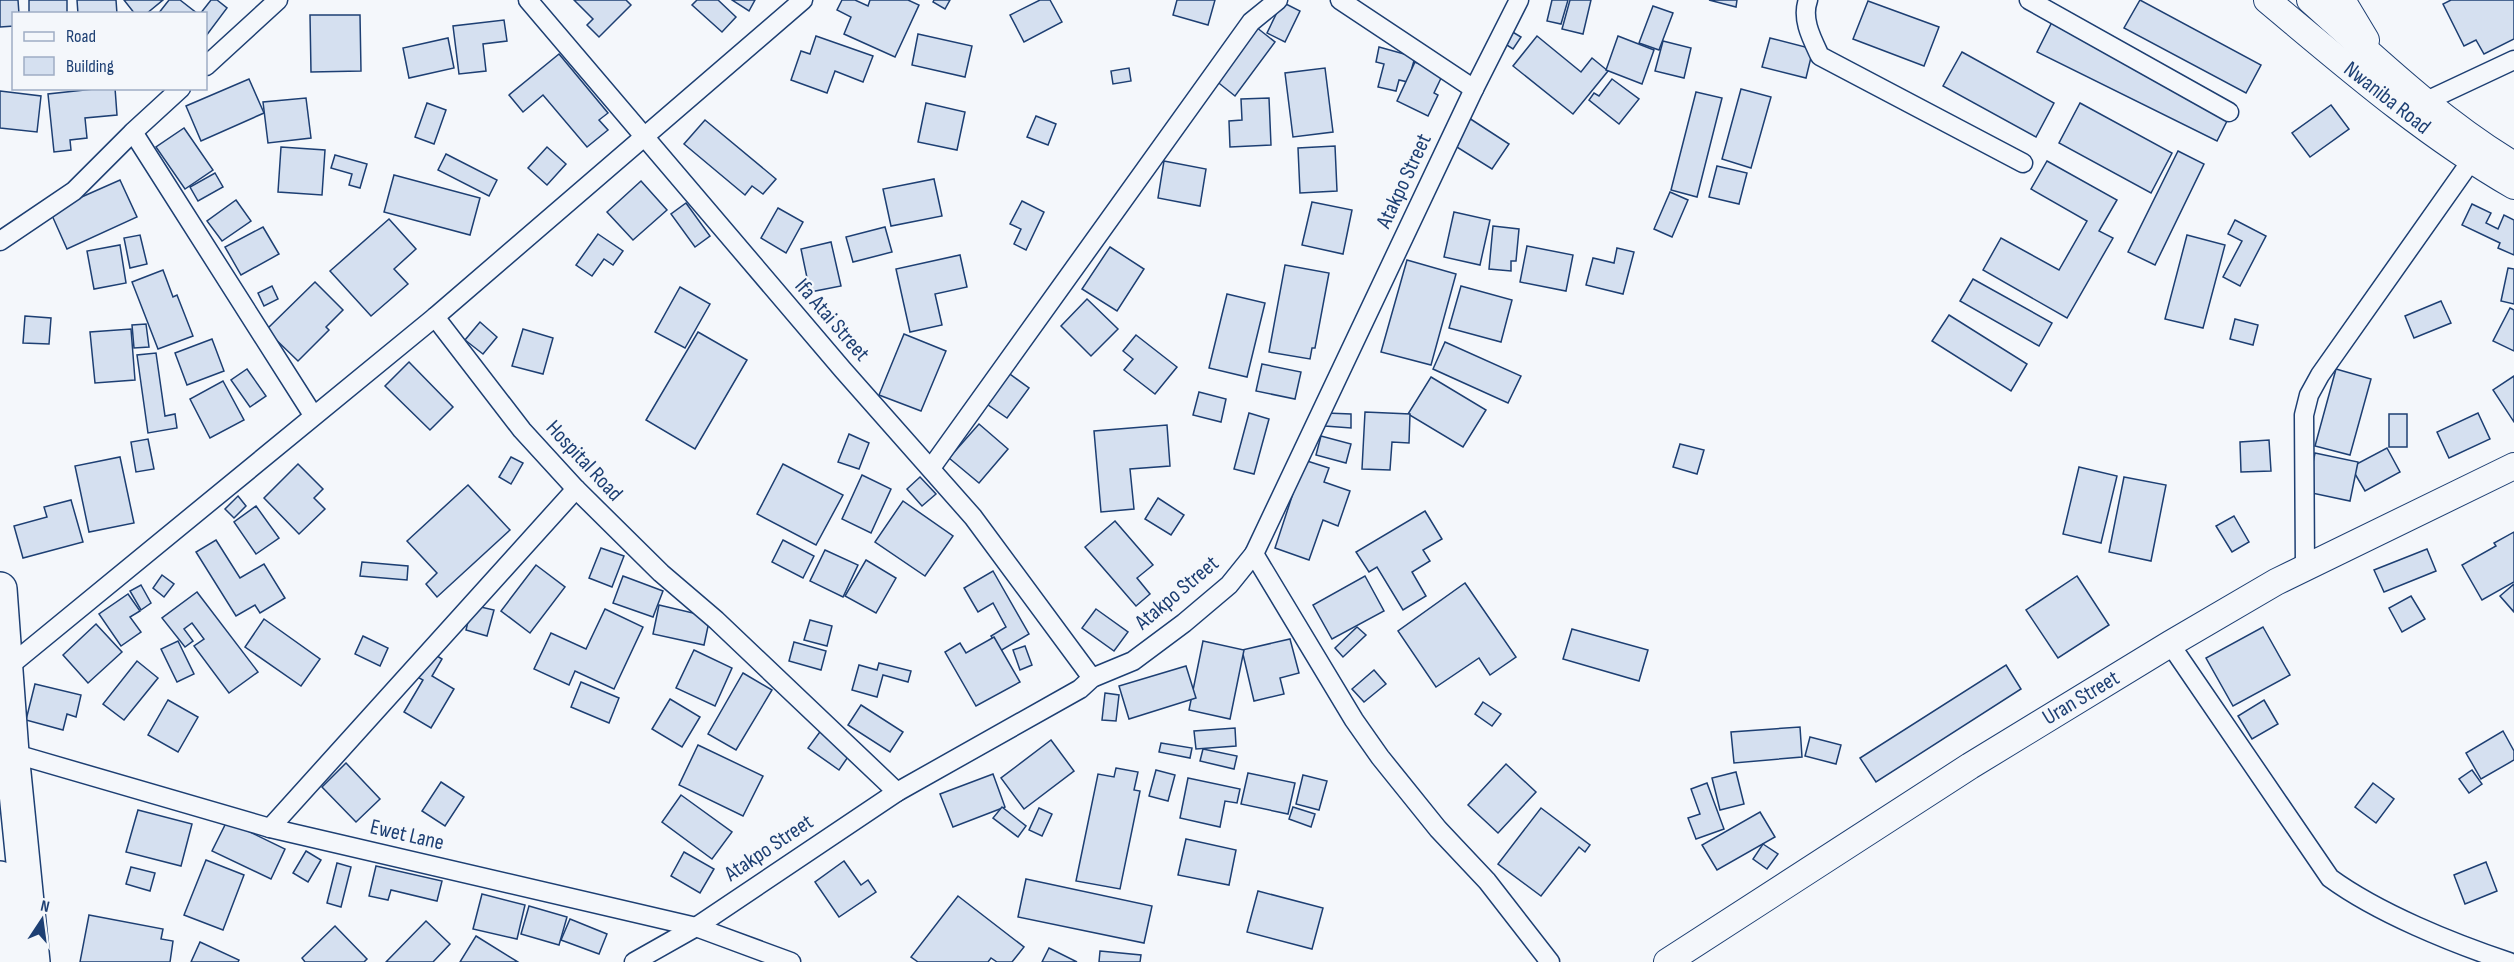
<svg xmlns="http://www.w3.org/2000/svg" width="2514" height="962" font-family="'Sofia Sans Condensed',sans-serif">
<style>
.building{fill:#d5e0f0;stroke:#1d3f73;stroke-width:1.5}
.lines{fill:none;stroke-linecap:round;stroke-linejoin:round}
.street-casing{stroke:#1d3f73;stroke-width:21}
.secondary-casing{stroke:#1d3f73;stroke-width:28}
.highway-casing{stroke:#1d3f73;stroke-width:36}
.street{stroke:#f4f7fb;stroke-width:18}
.secondary{stroke:#f4f7fb;stroke-width:26}
.highway{stroke:#f4f7fb;stroke-width:33}
.labels{text-anchor:middle;dominant-baseline:central;stroke-width:4.5;stroke-linejoin:round;paint-order:stroke}
.street-label{font-size:22px;fill:#1d3f73;stroke:#f4f7fb}
</style>
<rect width="100%" height="100%" fill="#f4f7fb"/>
<g class="building">
<path d="M0,0H18L19,14H14V26L0,27Z"/>
<rect x="29" y="0" width="38" height="14"/>
<path d="M77,0H116L117,14H78Z"/>
<path d="M124,0H163L146,14H135Z"/>
<path d="M169,0H180L198,14H158Z"/>
<path d="M211,0H217L227,8L206,36V14H200Z"/>
<path d="M574,0H626L631,5L599,37L587,25L593,19Z"/>
<path d="M697,0H718L736,17L722,32L692,5Z"/>
<path d="M732,0H755L749,11Z"/>
<path d="M842,0H855L868,6L870,0H908L919,5L895,57L844,34L851,17L837,10Z"/>
<path d="M934,0H950L945,9L933,2Z"/>
<path d="M1040,0H1050L1062,22L1024,42L1010,15Z"/>
<path d="M1177,0H1215L1208,25L1173,15Z"/>
<path d="M1552,0H1568L1561,24L1547,21Z"/>
<path d="M1570,0H1591L1583,34L1562,29Z"/>
<path d="M1709,0H1737L1736,7Z"/>
<path d="M2140,0L2261,65L2246,93L2124,28Z"/>
<path d="M2451,0H2514V39L2484,54L2476,40L2464,46L2443,4Z"/>
<path d="M1868,1L1939,27L1924,66L1853,39Z"/>
<path d="M1282,2L1300,11L1285,42L1267,33Z"/>
<path d="M1653,6L1673,13L1659,50L1639,43Z"/>
<path d="M310,15H360L361,71L311,72Z"/>
<path d="M504,20L507,41L483,44L486,71L459,74L453,26Z"/>
<path d="M2052,22L2232,111L2217,141L2037,52Z"/>
<path d="M1256,27L1275,42L1235,96L1215,80Z"/>
<path d="M1506,28L1521,37L1513,49L1499,40Z"/>
<path d="M918,34L972,46L965,77L912,65Z"/>
<path d="M816,36L873,56L863,82L835,71L827,93L791,80L801,51L810,54Z"/>
<path d="M1537,36L1581,72L1592,58L1608,71L1573,114L1513,66Z"/>
<path d="M1618,36L1654,50L1642,84L1606,70Z"/>
<path d="M448,38L454,68L409,78L403,48Z"/>
<path d="M1770,38L1813,49L1806,78L1762,67Z"/>
<path d="M1663,41L1691,48L1684,78L1655,71Z"/>
<path d="M1379,47L1415,57L1408,82L1399,80L1396,91L1378,87L1384,64L1376,62Z"/>
<path d="M1962,52L2054,103L2036,137L1943,86Z"/>
<path d="M559,54L608,113L599,120L608,130L587,147L543,95L523,112L509,95Z"/>
<path d="M1415,62L1443,74L1434,93L1438,95L1428,116L1397,101Z"/>
<path d="M1129,68L1131,81L1113,84L1111,71Z"/>
<path d="M1325,68L1333,132L1293,137L1285,73Z"/>
<path d="M249,79L264,113L201,141L186,106Z"/>
<path d="M1612,79L1639,99L1619,124L1589,100L1594,93L1599,96Z"/>
<path d="M103,88H115L117,115L85,118L87,138L70,140L71,150L54,152L48,94Z"/>
<path d="M1741,89L1771,97L1751,168L1722,159Z"/>
<path d="M0,91L41,96L37,132L0,128Z"/>
<path d="M1696,92L1722,98L1697,197L1671,190Z"/>
<path d="M306,98L311,138L268,143L263,102Z"/>
<path d="M1269,98L1271,145L1230,147L1229,121L1242,120L1241,99Z"/>
<path d="M427,103L446,110L434,144L415,137Z"/>
<path d="M926,103L965,112L957,150L918,142Z"/>
<path d="M2080,103L2172,153L2151,193L2059,143Z"/>
<path d="M2331,105L2349,129L2310,157L2292,133Z"/>
<path d="M1036,116L1056,124L1048,145L1027,137Z"/>
<path d="M1469,118L1509,144L1492,169L1452,144Z"/>
<path d="M705,120L776,179L763,194L752,186L745,195L684,144Z"/>
<path d="M184,128L213,170L185,189L156,147Z"/>
<path d="M1335,146L1337,191L1300,193L1298,148Z"/>
<path d="M281,147L325,150L322,195L278,192Z"/>
<path d="M547,147L566,164L547,185L528,168Z"/>
<path d="M2178,151L2204,164L2155,265L2128,252Z"/>
<path d="M446,154L497,180L489,196L438,170Z"/>
<path d="M335,155L367,164L360,188L349,185L352,174L331,168Z"/>
<path d="M1164,161L1206,169L1200,206L1158,198Z"/>
<path d="M2047,161L2117,200L2099,231L2113,238L2067,318L1983,270L2001,238L2059,270L2087,221L2031,189Z"/>
<path d="M1717,166L1747,173L1739,204L1709,197Z"/>
<path d="M215,173L223,187L198,201L190,187Z"/>
<path d="M394,175L480,198L470,235L384,212Z"/>
<path d="M934,179L942,216L891,226L883,189Z"/>
<path d="M120,180L137,217L67,249L50,211Z"/>
<path d="M641,181L667,210L633,240L607,212Z"/>
<path d="M1670,192L1688,200L1672,237L1654,229Z"/>
<path d="M236,200L251,221L222,241L207,221Z"/>
<path d="M1022,201L1044,212L1026,250L1014,244L1021,229L1010,224Z"/>
<path d="M1312,202L1352,210L1343,254L1302,245Z"/>
<path d="M686,203L710,236L695,247L671,214Z"/>
<path d="M2472,204L2491,213L2486,223L2498,229L2504,215L2514,220V255L2498,248L2500,243L2462,225Z"/>
<path d="M778,208L803,222L786,253L761,238Z"/>
<path d="M1454,212L1490,220L1480,265L1444,257Z"/>
<path d="M389,219L416,249L394,269L408,284L371,316L330,271Z"/>
<path d="M2235,220L2266,236L2240,286L2223,277L2242,241L2228,234Z"/>
<path d="M1493,226L1519,229L1516,261H1511V271L1489,269Z"/>
<path d="M263,227L279,254L241,275L225,247Z"/>
<path d="M885,227L892,252L853,262L846,237Z"/>
<path d="M598,234L623,251L613,265L604,259L592,276L576,265Z"/>
<path d="M140,235L147,264L130,268L124,238Z"/>
<path d="M2187,235L2225,245L2203,328L2165,319Z"/>
<path d="M831,242L841,286L810,292L801,249Z"/>
<path d="M120,245L126,283L94,289L87,251Z"/>
<path d="M1527,246L1573,255L1566,291L1520,282Z"/>
<path d="M1110,247L1144,269L1117,311L1082,289Z"/>
<path d="M1617,248L1634,252L1623,294L1586,285L1593,258L1614,263Z"/>
<path d="M960,255L967,287L935,294L942,325L910,332L896,269Z"/>
<path d="M1407,260L1456,274L1431,365L1381,352Z"/>
<path d="M1285,265L1329,273L1315,348H1312L1310,359L1269,352Z"/>
<path d="M2508,268L2514,269V304L2501,301Z"/>
<path d="M163,270L173,297L177,295L193,336L158,349L132,282Z"/>
<path d="M1973,279L2052,323L2039,346L1960,301Z"/>
<path d="M315,282L343,310L326,327L329,330L298,361L266,330Z"/>
<path d="M272,286L278,299L264,306L258,293Z"/>
<path d="M1461,286L1512,300L1501,342L1449,328Z"/>
<path d="M680,287L710,304L685,348L655,332Z"/>
<path d="M1227,294L1265,303L1247,377L1209,368Z"/>
<path d="M1087,299L1118,329L1091,356L1061,326Z"/>
<path d="M2441,301L2451,323L2414,338L2405,316Z"/>
<path d="M2510,308L2514,310V351L2493,341Z"/>
<path d="M1949,315L2027,364L2011,391L1932,341Z"/>
<path d="M25,316L51,318L49,344L23,343Z"/>
<path d="M2235,319L2258,325L2253,345L2230,339Z"/>
<path d="M480,322L497,337L483,354L465,340Z"/>
<path d="M146,324L149,347L134,348L132,325Z"/>
<path d="M131,329L135,380L95,383L90,332Z"/>
<path d="M523,329L553,338L543,374L512,366Z"/>
<path d="M698,332L747,360L695,449L646,420Z"/>
<path d="M904,334L946,351L921,411L879,395Z"/>
<path d="M1136,335L1177,367L1155,394L1124,370L1133,359L1123,351Z"/>
<path d="M212,339L224,371L187,385L175,353Z"/>
<path d="M1445,342L1521,376L1508,403L1433,369Z"/>
<path d="M156,353L165,416L175,414L177,428L148,433L137,355Z"/>
<path d="M409,362L453,407L430,430L385,386Z"/>
<path d="M1262,364L1301,372L1295,399L1256,391Z"/>
<path d="M247,369L266,396L250,407L231,380Z"/>
<path d="M1003,369L1029,388L1007,418L981,400Z"/>
<path d="M2336,369L2371,379L2350,455L2315,446Z"/>
<path d="M2514,376V422L2493,390Z"/>
<path d="M1431,377L1486,410L1463,447L1408,414Z"/>
<path d="M223,381L244,420L210,438L190,399Z"/>
<path d="M1199,392L1226,399L1221,422L1193,415Z"/>
<path d="M1365,412L1410,414L1409,443L1392,442L1390,470L1362,469Z"/>
<path d="M1249,413L1269,419L1254,474L1234,469Z"/>
<path d="M1326,413L1351,414V428L1325,426Z"/>
<path d="M2478,413L2490,439L2449,458L2437,432Z"/>
<rect x="2389" y="414" width="18" height="33"/>
<path d="M979,424L1008,449L979,483L949,458Z"/>
<path d="M1167,425L1170,466L1130,469L1134,509L1101,512L1094,431Z"/>
<path d="M849,434L869,443L859,469L838,462Z"/>
<path d="M1321,436L1351,444L1346,463L1316,455Z"/>
<path d="M148,439L154,469L136,472L131,442Z"/>
<path d="M2269,440L2271,471L2241,472L2240,442Z"/>
<path d="M1680,444L1704,450L1697,474L1673,467Z"/>
<path d="M2387,448L2400,472L2365,491L2351,467Z"/>
<path d="M2315,453L2358,462L2350,501L2307,492Z"/>
<path d="M120,457L134,523L89,532L75,466Z"/>
<path d="M511,457L523,463L511,484L499,477Z"/>
<path d="M1304,460L1329,468L1324,482L1350,491L1338,526L1323,520L1309,560L1275,548Z"/>
<path d="M298,464L323,489L314,498L325,509L299,534L264,498Z"/>
<path d="M783,464L843,495L816,545L757,514Z"/>
<path d="M2079,467L2117,476L2101,543L2063,534Z"/>
<path d="M862,475L891,489L871,533L842,519Z"/>
<path d="M920,477L936,494L922,506L907,489Z"/>
<path d="M2124,477L2166,485L2151,561L2109,552Z"/>
<path d="M468,485L510,530L437,597L426,584L437,573L407,541Z"/>
<path d="M238,496L246,506L234,518L225,509Z"/>
<path d="M1158,498L1184,515L1171,535L1145,519Z"/>
<path d="M71,500L83,542L23,558L14,526L47,517L44,507Z"/>
<path d="M903,501L953,536L925,576L875,542Z"/>
<path d="M256,506L279,538L256,554L234,522Z"/>
<path d="M1425,511L1442,539L1423,550L1430,561L1412,572L1426,596L1403,610L1377,567L1369,572L1356,552Z"/>
<path d="M2234,516L2249,542L2232,552L2216,526Z"/>
<path d="M1115,521L1153,565L1137,578L1150,594L1136,606L1085,547Z"/>
<path d="M2514,532V582L2482,600L2462,565L2496,546L2494,543Z"/>
<path d="M216,540L240,578L264,564L285,598L260,613L255,605L236,616L196,552Z"/>
<path d="M783,540L814,556L803,578L772,562Z"/>
<path d="M601,548L624,556L612,587L589,578Z"/>
<path d="M2427,549L2436,571L2384,592L2374,570Z"/>
<path d="M825,550L858,565L843,597L810,581Z"/>
<path d="M866,560L896,578L876,613L845,596Z"/>
<path d="M362,562L408,566L407,580L360,576Z"/>
<path d="M536,565L565,587L530,633L501,611Z"/>
<path d="M993,571L1029,634L1000,651L991,636L1006,627L993,603L978,612L964,588Z"/>
<path d="M162,575L174,584L164,597L153,588Z"/>
<path d="M623,576L663,591L653,617L613,603Z"/>
<path d="M1365,576L1384,611L1332,639L1313,605Z"/>
<path d="M2077,576L2109,625L2058,658L2026,610Z"/>
<path d="M1465,583L1516,657L1490,675L1479,658L1436,687L1398,631Z"/>
<path d="M2514,584V612L2500,596Z"/>
<path d="M141,585L151,603L141,610L130,591Z"/>
<path d="M197,592L258,672L229,693L194,646L204,639L192,623L184,629L193,641L185,647L162,618Z"/>
<path d="M128,594L140,611L130,617L141,632L121,646L99,614Z"/>
<path d="M2411,596L2425,619L2402,632L2389,608Z"/>
<path d="M472,605L494,610L487,636L466,630Z"/>
<path d="M659,605L710,617L704,645L653,634Z"/>
<path d="M605,609L643,627L614,689L575,671L569,685L534,669L551,633L586,649Z"/>
<path d="M1096,609L1128,632L1114,651L1082,628Z"/>
<path d="M264,619L320,659L301,686L245,647Z"/>
<path d="M810,620L832,626L827,646L804,640Z"/>
<path d="M96,624L122,652L88,683L63,655Z"/>
<path d="M1357,627L1366,635L1343,657L1335,648Z"/>
<path d="M2263,627L2290,675L2233,706L2206,658Z"/>
<path d="M1572,629L1648,650L1639,681L1563,659Z"/>
<path d="M363,636L388,648L380,666L355,654Z"/>
<path d="M994,637L1020,682L976,706L945,652L960,643L966,653Z"/>
<path d="M1290,639L1299,673L1280,678L1284,694L1254,701L1242,650Z"/>
<path d="M178,641L194,674L177,682L161,649Z"/>
<path d="M1203,641L1244,650L1230,719L1189,710Z"/>
<path d="M794,642L826,651L821,670L789,661Z"/>
<path d="M1025,646L1032,665L1020,670L1013,650Z"/>
<path d="M426,649L442,659L432,676L454,689L431,728L404,712L423,680L412,674Z"/>
<path d="M694,650L732,668L715,706L676,688Z"/>
<path d="M137,661L158,678L124,720L103,704Z"/>
<path d="M879,663L911,671L908,682L883,675L877,697L852,690L859,665L877,670Z"/>
<path d="M2006,665L2021,689L1876,782L1860,758Z"/>
<path d="M1186,666L1196,698L1129,719L1119,686Z"/>
<path d="M1374,670L1386,684L1364,702L1352,689Z"/>
<path d="M743,673L772,690L736,750L708,734Z"/>
<path d="M581,682L619,698L609,723L571,707Z"/>
<path d="M35,684L81,695L76,717L67,714L63,730L26,720Z"/>
<path d="M1105,693L1119,695L1116,721L1102,720Z"/>
<path d="M670,699L700,717L682,747L652,729Z"/>
<path d="M168,700L198,717L178,752L148,735Z"/>
<path d="M2264,700L2278,724L2252,739L2238,716Z"/>
<path d="M1483,702L1501,714L1492,726L1475,714Z"/>
<path d="M861,705L903,732L890,752L848,725Z"/>
<path d="M1800,727L1802,757L1734,763L1731,732Z"/>
<path d="M1235,728L1236,746L1196,749L1194,731Z"/>
<path d="M822,729L852,751L839,770L808,748Z"/>
<path d="M2503,731L2514,751V760L2481,779L2466,753Z"/>
<path d="M1810,737L1841,745L1836,764L1805,756Z"/>
<path d="M1051,740L1074,771L1024,809L1001,778Z"/>
<path d="M1161,743L1192,748L1190,758L1159,752Z"/>
<path d="M698,745L763,776L743,816L679,785Z"/>
<path d="M1203,749L1237,756L1234,769L1200,761Z"/>
<path d="M346,763L380,799L356,822L322,787Z"/>
<path d="M1506,764L1536,792L1498,833L1468,805Z"/>
<path d="M1116,768L1138,772L1134,790L1140,791L1120,889L1076,881L1098,774L1114,777Z"/>
<path d="M1156,770L1175,775L1168,801L1149,796Z"/>
<path d="M2472,770L2482,784L2469,793L2459,779Z"/>
<path d="M1736,772L1744,804L1720,810L1712,778Z"/>
<path d="M1248,773L1295,783L1288,814L1241,804Z"/>
<path d="M993,774L1005,807L953,827L940,794Z"/>
<path d="M1303,775L1327,781L1319,810L1296,804Z"/>
<path d="M1188,778L1240,789L1237,803L1225,801L1220,827L1180,818Z"/>
<path d="M441,782L464,797L445,826L422,811Z"/>
<path d="M1707,783L1724,829L1696,839L1688,818L1700,814L1691,789Z"/>
<path d="M2373,783L2394,799L2376,823L2355,807Z"/>
<path d="M681,795L732,832L712,859L662,822Z"/>
<path d="M1002,807L1026,826L1018,837L993,818Z"/>
<path d="M1293,807L1315,814L1311,827L1289,819Z"/>
<path d="M1039,808L1052,814L1042,836L1029,830Z"/>
<path d="M1541,808L1590,845L1585,852L1579,847L1541,896L1498,864Z"/>
<path d="M138,810L192,824L181,866L126,852Z"/>
<path d="M1760,812L1775,837L1717,870L1702,845Z"/>
<path d="M227,821L285,849L271,879L212,851Z"/>
<path d="M1186,839L1236,850L1229,885L1178,875Z"/>
<path d="M1763,844L1778,854L1767,869L1753,859Z"/>
<path d="M306,851L321,860L308,882L293,873Z"/>
<path d="M684,852L714,869L700,893L671,876Z"/>
<path d="M206,860L244,875L223,930L184,915Z"/>
<path d="M844,861L861,885L868,880L876,892L839,917L815,882Z"/>
<path d="M2486,862L2497,891L2465,904L2454,875Z"/>
<path d="M337,863L351,867L341,907L327,903Z"/>
<path d="M376,866L442,881L437,901L391,890L388,900L369,896Z"/>
<path d="M131,867L155,873L150,891L126,884Z"/>
<path d="M1026,879L1152,906L1144,943L1018,917Z"/>
<path d="M1258,891L1323,908L1312,949L1247,932Z"/>
<path d="M482,894L525,905L517,939L473,929Z"/>
<path d="M958,896L1024,947L1012,962H997L991,958L988,962H918L911,957Z"/>
<path d="M529,906L567,917L559,945L521,934Z"/>
<path d="M89,915L163,929L161,939L173,941L170,962H80Z"/>
<path d="M570,919L607,934L599,954L561,940Z"/>
<path d="M426,921L450,944L433,962H386Z"/>
<path d="M335,926L367,959L364,962H305L302,958Z"/>
<path d="M476,936L518,962H460Z"/>
<path d="M200,942L239,960L238,962H191Z"/>
<path d="M1049,948L1077,962H1042Z"/>
<path d="M1100,951L1141,955L1140,962H1099Z"/>
</g>
<g class="lines">
<g class="street-casing">
<g id="street">
<path d="M528,0L843,370L973,517L1092,678"/>
<path d="M1340,0L1474,89"/>
<path d="M1808,0C1801,19 1812,39 1820,56L2023,163"/>
<path d="M2029,0L2229,112"/>
<path d="M206,66L278,0"/>
<path d="M2418,105L2514,60"/>
<path d="M133,132L313,415"/>
<path d="M0,241L74,191L133,132L181,88"/>
<path d="M435,317L522,430L576,489L661,573L716,620L897,792"/>
<path d="M931,468L1251,22L1278,0"/>
<path d="M1254,554L1354,720L1380,757L1438,829L1487,881L1550,962"/>
<path d="M2305,568L2304,415L2309,395L2320,375L2471,161"/>
<path d="M2170,644L2330,878C2378,913 2452,943 2509,962"/>
<path d="M7,668L435,317L803,0"/>
<path d="M12,753L270,828L696,927L791,962"/>
<path d="M270,828L576,489"/>
<path d="M634,962L696,927L897,792L1080,689L1092,678L1133,661L1184,623L1229,585L1254,554L1474,89L1519,0"/>
</g>
</g>
<g class="secondary-casing">
<g id="secondary">
<path d="M2267,0C2346,66 2424,134 2514,186"/>
<path d="M2310,0C2376,59 2438,119 2514,165"/>
<path d="M2342,0L2366,40"/>
<path d="M1667,962L1970,766L2170,644L2276,582L2514,466"/>
</g>
</g>
<g class="highway-casing">
<g id="highway">
<path d="M0,589L12,753L33,962"/>
<path d="M0,878L8,962"/>
</g>
</g>
<use href="#street" class="street"/>
<use href="#secondary" class="secondary"/>
<use href="#highway" class="highway"/>
</g>
<g class="labels">
<g class="street-label">
<text transform="translate(2387 98) rotate(38)">Nwaniba Road</text>
<text transform="translate(1404 181) rotate(-65)">Atakpo Street</text>
<text transform="translate(832 320) rotate(49)">Ifa Atai Street</text>
<text transform="translate(584 461) rotate(47)">Hospital Road</text>
<text transform="translate(1177 593) rotate(-40)">Atakpo Street</text>
<text transform="translate(2081 698) rotate(-31)">Uran Street</text>
<text transform="translate(407 835) rotate(13)">Ewet Lane</text>
<text transform="translate(769 848) rotate(-34)">Atakpo Street</text>
</g>
</g>
<rect x="12" y="12" width="195" height="78" fill="#f4f7fb" stroke="#9eadc5" stroke-width="1.5"/>
<rect x="24" y="32" width="30" height="9" fill="#f4f7fb" stroke="#9eadc5" stroke-width="1.5"/>
<text x="66" y="42" font-size="18" fill="#1d3f73">Road</text>
<rect x="24" y="57" width="30" height="18" fill="#d5e0f0" stroke="#9eadc5" stroke-width="1.5"/>
<text x="66" y="72" font-size="18" fill="#1d3f73">Building</text>
<g transform="translate(42 920) rotate(13)" stroke="#f4f7fb" stroke-width="4.5" paint-order="stroke">
<path d="M0-4.5L10 22L0 15L-10 22Z" fill="#1d3f73"/>
<text y="-9" font-size="16" font-weight="bold" text-anchor="middle" fill="#1d3f73">N</text>
</g>
</svg>
